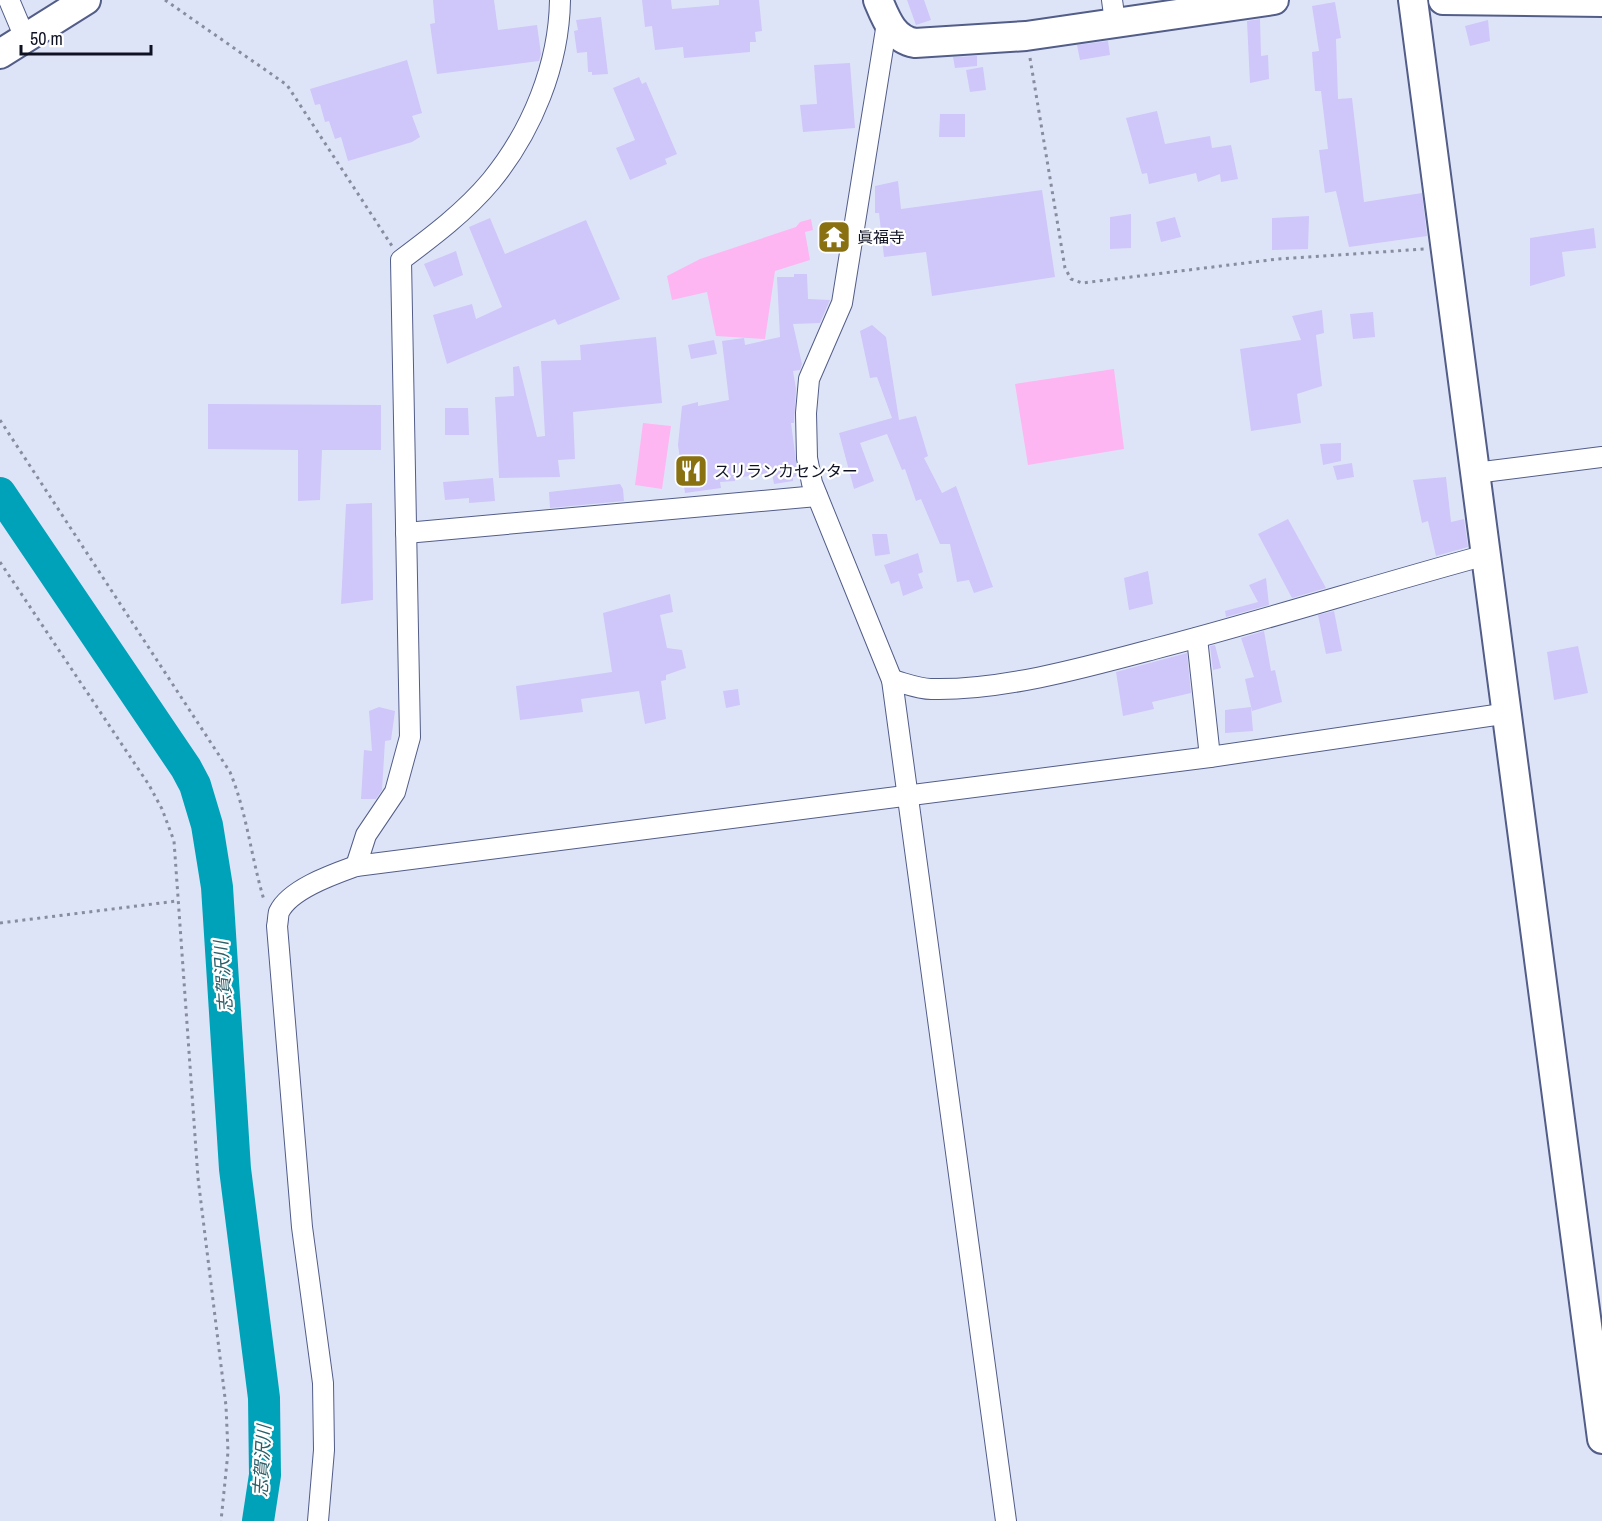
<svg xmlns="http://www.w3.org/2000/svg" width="1602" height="1521" font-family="'Archivo Narrow','Noto Sans JP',sans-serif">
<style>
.green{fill:#fdb6f1}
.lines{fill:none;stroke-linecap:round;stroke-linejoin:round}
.river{stroke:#00a2b9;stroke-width:32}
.building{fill:#cfc6f9}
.street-casing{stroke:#525d88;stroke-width:22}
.secondary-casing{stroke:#525d88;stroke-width:32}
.path{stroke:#878c9e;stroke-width:3;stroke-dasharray:3 4.5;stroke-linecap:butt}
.street{stroke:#fff;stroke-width:20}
.secondary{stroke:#fff;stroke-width:28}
.labels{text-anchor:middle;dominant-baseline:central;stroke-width:4.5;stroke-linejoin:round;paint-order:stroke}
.poi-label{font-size:16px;fill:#0e1223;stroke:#fff;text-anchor:start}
.water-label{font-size:18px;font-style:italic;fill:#2a5e68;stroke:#fff}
</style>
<rect width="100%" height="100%" fill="#dee4f8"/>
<g class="green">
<path d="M811,219L813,230L805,232L810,260L775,271L765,339L716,336L707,292L672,300L667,276L700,259L796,227L800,222Z"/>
<path d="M1114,369L1124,449L1028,465L1015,384Z"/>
<path d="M643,423L671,426L662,489L635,485Z"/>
</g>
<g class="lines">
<path class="river" d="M0,493L186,768L195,785L207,825L217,887L235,1169L264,1398L265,1475L258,1521"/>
</g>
<g class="building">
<path d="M433,0H494L498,30L537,25L541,54L539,61L437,74L430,24L435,23Z"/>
<path d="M642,0H671L672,9L719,5V0H759L762,31L755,32L756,42H750V52L684,58L683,47L655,50L652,26L645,27Z"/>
<path d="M907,0H924L931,20L916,25Z"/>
<path d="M1335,2L1341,38L1336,39L1338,99L1352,98L1364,202L1422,193L1427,236L1349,247L1336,191L1325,193L1319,150L1328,149L1321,91H1315L1312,52L1319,51L1312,6Z"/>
<path d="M601,17L608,74L592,75V72H588L587,52L577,53L574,31L578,30L576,20Z"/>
<path d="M1260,19L1261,56L1268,55L1269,79L1250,83L1247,21Z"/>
<path d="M1488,20L1490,41L1470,46L1465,26Z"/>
<path d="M1108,41L1110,55L1080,60L1077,45Z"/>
<path d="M977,56V66L955,68L953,57Z"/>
<path d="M407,60L422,113L412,116L420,137L412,142L348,161L341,137L335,139L329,121L325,122L320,104L315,105L310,89Z"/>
<path d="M850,63L855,128L803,132L800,105L817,104L814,65Z"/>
<path d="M983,67L986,90L970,92L966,70Z"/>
<path d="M639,77L642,84L646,82L677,154L665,159L667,164L630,180L616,148L635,140L613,88Z"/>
<path d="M1157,111L1165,144L1210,136L1212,148L1231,145L1238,179L1221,182L1220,174L1198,182L1196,173L1149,184L1147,173L1142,174L1126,118Z"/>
<path d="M940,114H965V137H939Z"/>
<path d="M898,181L901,209L1042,190L1055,277L932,296L926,252L884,257L879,213H875V186Z"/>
<path d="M1131,214V248L1110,249V217Z"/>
<path d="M1309,216L1308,249L1272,250V218Z"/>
<path d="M1175,217L1181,237L1161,242L1156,222Z"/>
<path d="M490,218L505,254L586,220L620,299L558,325L555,319L447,364L433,315L472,304L476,319L502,307L469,227Z"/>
<path d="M842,227L839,246L829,247L827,228Z"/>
<path d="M1594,228L1596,248L1562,252L1565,276L1530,286V238Z"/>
<path d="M456,251L463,275L434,287L424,264Z"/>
<path d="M794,274H807L808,299L830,300L820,323L793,324L802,364L800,370L793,371L796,389L794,423H791L798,476L793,477V481L774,484L772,473L735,478V481L720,482L721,488L685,493L678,445L682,406L698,402V406L729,400L722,341L744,338L745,345L780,337L777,277H794Z"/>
<path d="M1322,310L1324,333L1316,335L1322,386L1297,394L1301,423L1251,431L1240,349L1301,340L1292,316Z"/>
<path d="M1373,312L1375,337L1353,339L1350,314Z"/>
<path d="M872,325L886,337L899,420L916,416L928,456L924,458L942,493L956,486L993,587L974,593L969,580L957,582L950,544H940L921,499L916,501L905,469L902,470L887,434L860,443L874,481L854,489L839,433L892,418L877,377L870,378L860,331Z"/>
<path d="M656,337L662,403L573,412L575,459L558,460L560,477L499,478L495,397L514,396L513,367L519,366L537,437L545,436L541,361L581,360L580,345Z"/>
<path d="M714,340L717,354L691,359L688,345Z"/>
<path d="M208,404L381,405V450H322L320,500L298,501V450L208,449Z"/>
<path d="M445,408H468L469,435H445Z"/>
<path d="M1341,443V461L1323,465L1320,444Z"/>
<path d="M1352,463L1354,477L1337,480L1333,466Z"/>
<path d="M1446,477L1451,522L1464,519L1468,547L1436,556L1428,521L1422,523L1413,480Z"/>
<path d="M493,478L495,501L469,503V498L445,500L443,482Z"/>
<path d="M620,484L623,489L624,501L550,508L549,492Z"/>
<path d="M372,503L373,600L341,604L346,504Z"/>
<path d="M1288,519L1326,588L1292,598L1258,534Z"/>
<path d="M872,534H887L890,554L875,556Z"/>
<path d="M918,553L923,572L918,574L923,588L903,596L899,581L891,584L884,565Z"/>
<path d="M1148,571L1153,604L1129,610L1124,578Z"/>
<path d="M1266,578L1269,605L1226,617L1225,611L1258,602L1249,585Z"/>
<path d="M670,594L673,612L660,615L667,648L682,650L686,668L666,675V680L661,681L666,719L645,724L639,691L581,699L583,712L520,720L516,686L612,672L603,613Z"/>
<path d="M1334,611L1342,651L1326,654L1318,615Z"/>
<path d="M1264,631L1271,671L1275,670L1282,702L1252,711L1245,679L1254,677L1241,638Z"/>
<path d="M1215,645L1221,668L1213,670L1210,646Z"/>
<path d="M1578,646L1588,693L1554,700L1547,652Z"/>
<path d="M1187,653L1191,693L1152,702L1154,709L1123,716L1116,672Z"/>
<path d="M738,689L740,705L726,708L723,691Z"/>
<path d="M379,707L395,711L391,740L385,741L382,790L376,799H361L364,750L372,751L369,711Z"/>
<path d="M1251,707L1253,731L1225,733V710Z"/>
</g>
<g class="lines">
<g class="street-casing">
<g id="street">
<path d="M9,0L25,38"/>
<path d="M1112,0L1115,22"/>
<path d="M887,23L842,303L809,379L806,413L807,458L812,483L892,680L1006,1521"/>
<path d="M1475,473L1602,457"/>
<path d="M406,533L817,496"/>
<path d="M1197,638L1210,757"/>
<path d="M892,680C904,683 919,689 931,689C1001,691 1087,667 1154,649C1266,620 1375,585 1486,555"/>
<path d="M356,866L366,835L395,792L410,737L401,260C433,236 465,212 491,181C532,131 559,65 560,0"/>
<path d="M318,1521L324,1450L323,1383L302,1227L277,926C278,922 278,915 279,912C290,889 334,874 356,866L1210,757L1509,713"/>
</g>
</g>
<g class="secondary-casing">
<g id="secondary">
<path d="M878,0C886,19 893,39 915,43L1026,36L1274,0"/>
<path d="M1413,0L1602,1439"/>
<path d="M1443,0L1602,2"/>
<path d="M0,54L86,0"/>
</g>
</g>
<g class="path">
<path d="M165,0L287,85L392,246"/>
<path d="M1030,58L1065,268L1071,279L1082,283L1278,259L1425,249"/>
<path d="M0,420L230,772C247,813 251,857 264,900"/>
<path d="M0,562L149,785L162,809L174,841L198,1178L226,1406L228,1452L221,1521"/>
<path d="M0,923L177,901"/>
</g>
<use href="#street" class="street"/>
<use href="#secondary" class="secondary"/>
</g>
<defs>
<g id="temple-square" transform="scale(1.725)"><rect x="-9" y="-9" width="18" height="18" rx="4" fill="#897011" stroke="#fff"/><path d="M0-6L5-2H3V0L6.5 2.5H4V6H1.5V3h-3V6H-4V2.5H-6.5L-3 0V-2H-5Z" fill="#fff"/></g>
<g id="restaurant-square" transform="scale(1.725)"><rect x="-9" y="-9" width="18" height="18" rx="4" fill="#897011" stroke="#fff"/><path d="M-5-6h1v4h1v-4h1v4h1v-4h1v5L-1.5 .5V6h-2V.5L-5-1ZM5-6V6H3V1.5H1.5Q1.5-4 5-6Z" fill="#fff"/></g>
</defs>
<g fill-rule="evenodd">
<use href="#temple-square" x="834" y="237"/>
<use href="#restaurant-square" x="691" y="471"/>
</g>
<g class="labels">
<g class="poi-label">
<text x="857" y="237">眞福寺</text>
<text x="714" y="471">スリランカセンター</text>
</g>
<g class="water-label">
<text transform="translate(223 977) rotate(-94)">志賀沢川</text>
<text transform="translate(262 1461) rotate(-87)">志賀沢川</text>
</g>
</g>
<path d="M21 45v9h130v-9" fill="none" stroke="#0e1223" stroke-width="3"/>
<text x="30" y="45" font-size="18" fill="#0e1223" stroke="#ffffff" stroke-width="4.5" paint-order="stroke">50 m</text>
</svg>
